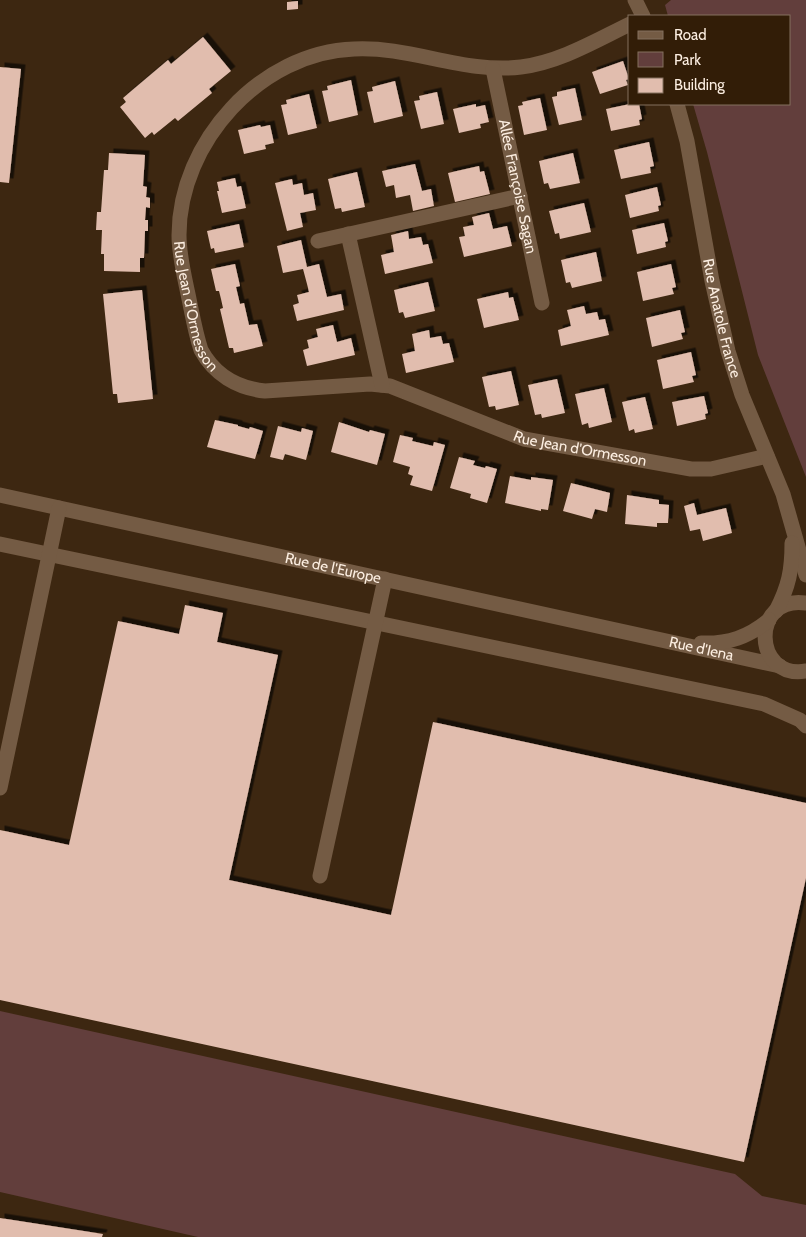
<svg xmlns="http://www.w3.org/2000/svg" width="806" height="1237" font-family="Cabin,sans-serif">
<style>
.green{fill:#623e3c}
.building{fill:#e1bdae;filter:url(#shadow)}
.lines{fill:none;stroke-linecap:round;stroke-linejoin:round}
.minor{stroke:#745b44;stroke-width:15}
.labels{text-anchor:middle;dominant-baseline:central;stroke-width:5;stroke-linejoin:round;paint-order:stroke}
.street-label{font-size:15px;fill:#fceee1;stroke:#321d07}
</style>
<defs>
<filter id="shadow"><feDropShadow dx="4.5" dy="-4.5" stdDeviation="0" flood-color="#0009"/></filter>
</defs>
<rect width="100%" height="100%" fill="#3d2711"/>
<g class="green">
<path d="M671,0H806V477L758,355L707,152L693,104H790V16H668L665,5Z"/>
<path d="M0,1011L735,1174L762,1196L806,1205V1237H198L0,1192Z"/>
</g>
<g class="building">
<path d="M298,1V9L287,10V2Z"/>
<path d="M203,37L231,71L209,89L212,93L178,121L175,118L154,135L152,132L145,138L120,107L126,102L123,98L168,60L171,64Z"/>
<path d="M623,61L629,79L626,80L628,85L600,94L592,72Z"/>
<path d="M0,67L21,69L9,183L0,182Z"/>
<path d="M351,80L358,115L329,122L322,91L328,90L327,86Z"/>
<path d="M395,81L403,116L374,123L367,92L373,91L372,87Z"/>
<path d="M575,88L582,120L559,125L552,97L557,96V92Z"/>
<path d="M437,92L444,124L421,129L414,101L420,100L419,96Z"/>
<path d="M309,94L317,128L288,135L281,105L287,104L286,100Z"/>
<path d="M540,98L547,130L524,135L518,106L523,105L522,102Z"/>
<path d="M476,104V107L485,105L489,122L480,124L481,128L459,133L453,109Z"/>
<path d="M630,104H639L642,119L639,120L640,125L611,131L606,109Z"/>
<path d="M260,125L261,127L270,125L274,143L265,145L266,149L244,154L238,130Z"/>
<path d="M649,142L654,166L650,167L651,173L621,179L614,150Z"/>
<path d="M109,153L145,155L143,186L147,187L146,197L150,198V208L146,207L145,220H148V231H145L144,258H140V272L104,271V254H101L102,230H96L97,212H101L104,170H108Z"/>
<path d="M573,153L580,183L550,189L548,183L544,184L539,161Z"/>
<path d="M415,164L422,191L431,189L434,206L413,211L410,195L396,198L394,185L386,187L382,171Z"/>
<path d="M479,166L480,172L484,171L490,194L455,202L448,173Z"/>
<path d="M357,172L365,207L342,212L341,208L335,209L328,179Z"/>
<path d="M235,178L237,187L241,186L246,208L222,213L217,191H219L217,182Z"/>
<path d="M292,179L293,185L302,183L304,195L313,193L316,210L300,213L303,227L287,231L275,183Z"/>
<path d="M657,187L661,205L658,206L659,211L630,218L625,195Z"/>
<path d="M584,203L591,232L560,239L559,233L555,234L549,211Z"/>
<path d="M489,213L493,229L507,226L512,246L464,257L459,237L465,236L463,227L474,225L472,217Z"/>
<path d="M664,223L668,241L665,242L666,247L637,254L632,230Z"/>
<path d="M239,224L244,247L215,253L214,248L211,249L207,231Z"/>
<path d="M408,231L409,239L421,237L423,245L428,244L433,263L385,274L381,255L394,252L391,235Z"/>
<path d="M301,240L307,267L319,264L327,297L341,294L344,310L297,321L293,305L299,303L297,295L309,292L307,284L303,269L283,273L277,246Z"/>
<path d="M596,252L602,281L572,288L570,282L566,283L561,260Z"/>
<path d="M235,264L240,286L236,287L240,304L244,303L249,325L257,324L263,346L234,353L233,348H229L220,309L223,308L221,299L219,291H216L211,269Z"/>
<path d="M671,264L676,287L672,288L674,294L643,301L637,272Z"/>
<path d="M428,282L435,311L405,318L403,312L399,313L394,290Z"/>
<path d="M142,290L153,399L118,403L117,394H113L103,294Z"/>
<path d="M508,292L509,298L513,297L519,320L484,328L477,299Z"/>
<path d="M584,306L586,314L597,312L599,320L605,319L609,335L561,346L558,330L571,326L567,310Z"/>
<path d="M680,310L685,332L681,333L683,339L652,347L646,318Z"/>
<path d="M333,325L337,342L351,338L355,355L307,366L303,350L309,348L307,340L318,337L316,329Z"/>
<path d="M429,330L430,338L441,336L443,344L449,343L454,362L406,373L402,354L415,351L412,334Z"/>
<path d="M691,352L696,375L692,376L694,382L663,389L657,360Z"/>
<path d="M511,371L519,405L496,410L495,406L489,407L482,377Z"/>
<path d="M557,379L565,413L542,418L541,414L535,415L528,385Z"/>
<path d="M604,388L612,422L589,428L588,423L582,425L575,394Z"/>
<path d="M704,396L708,413L705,414L706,419L677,426L672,402Z"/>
<path d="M645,397L653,429L635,433L634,429L629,431L622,402Z"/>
<path d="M215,420L238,425V426L249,429L250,427L263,431L255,459L207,447Z"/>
<path d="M339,422L369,432L370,430L385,434L377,465L331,452Z"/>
<path d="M278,426L301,432L302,428L313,431L306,460L285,454L283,460L270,457Z"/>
<path d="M400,435L413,438L412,441L433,446L434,442L445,445L432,491L410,485L413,476L408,474L410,467L393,462Z"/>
<path d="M459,457L475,461L473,465L485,468L486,466L497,469L487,503L470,498L471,494L450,488Z"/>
<path d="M510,476L531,480V477L553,480L548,510L541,509V511L505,503Z"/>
<path d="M571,483L610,493L607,512L595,509L592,519L563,511Z"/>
<path d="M627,495L659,500V504L669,505L668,523H657V527L625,524Z"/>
<path d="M694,503L697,515L726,508L732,533L703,541L700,529L690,531L684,506Z"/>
<path d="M185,605L223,613L217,642L278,655L229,880L391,915L433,722L806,803V878L744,1162L0,1000V830L69,845L118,621L179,634Z"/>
<path d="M0,1218L103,1234L102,1237H0Z"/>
</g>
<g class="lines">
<g class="minor">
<path d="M635,0L643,16"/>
<path id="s1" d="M630,24C595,41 560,62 521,67C464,74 411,46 354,49C261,52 179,142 179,235C179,255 184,275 188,294C192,313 195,332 201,350C214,374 237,388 265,391L370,384L390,386L524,439L691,469H711L767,456"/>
<path id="s2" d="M493,69L542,303"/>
<path id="s3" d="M677,104L687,141L712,281L728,351L742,395L783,494L806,575"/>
<path d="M348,234L382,385"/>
<path d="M318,241L520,196"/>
<path id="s4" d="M0,495L780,666"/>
<path d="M0,544L764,704L800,720L806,726"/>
<path d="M806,603C750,595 753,680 806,671"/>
<path d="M776,611C789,586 792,570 792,543"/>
<path d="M701,643C729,644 748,637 769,620"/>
<path d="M0,788L59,508"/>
<path d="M320,876L385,579"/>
</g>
</g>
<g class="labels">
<g class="street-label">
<text stroke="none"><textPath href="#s2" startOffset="120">Allée Françoise Sagan</textPath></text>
<text stroke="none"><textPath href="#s1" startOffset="640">Rue Jean d'Ormesson</textPath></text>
<text stroke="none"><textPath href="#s3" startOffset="219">Rue Anatole France</textPath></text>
<text stroke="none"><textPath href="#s1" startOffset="1089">Rue Jean d'Ormesson</textPath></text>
<text stroke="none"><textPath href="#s4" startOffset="341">Rue de l'Europe</textPath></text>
<text stroke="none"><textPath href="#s4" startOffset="718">Rue d'Iena</textPath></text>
</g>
</g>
<rect x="628" y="15" width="162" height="90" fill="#321d07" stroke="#83715e"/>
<rect x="638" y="31" width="25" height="8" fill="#745b44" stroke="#83715e"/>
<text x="674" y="40" font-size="15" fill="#fceee1">Road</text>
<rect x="638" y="52" width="25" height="15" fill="#623e3c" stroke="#83715e"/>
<text x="674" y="65" font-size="15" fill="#fceee1">Park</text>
<rect x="638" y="78" width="25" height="15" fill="#e1bdae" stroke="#83715e"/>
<text x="674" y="90" font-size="15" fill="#fceee1">Building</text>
</svg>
